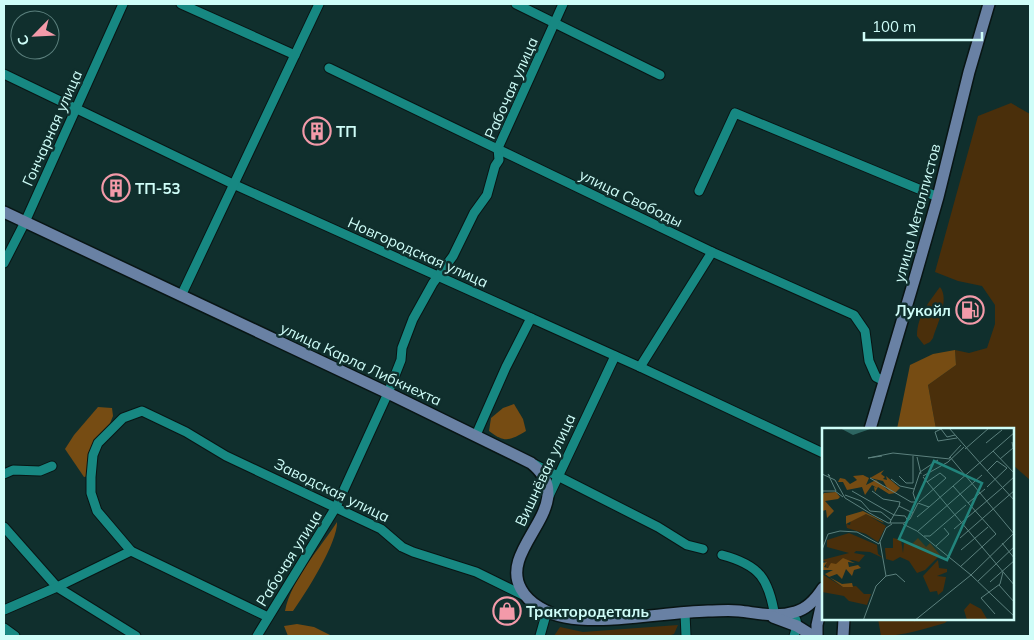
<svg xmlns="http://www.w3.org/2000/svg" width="1034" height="640" font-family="Mulish,sans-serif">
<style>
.green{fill:#4a2f0b}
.forest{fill:#764c13}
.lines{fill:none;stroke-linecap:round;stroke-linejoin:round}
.minor-casing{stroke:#081514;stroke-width:11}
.major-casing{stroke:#081514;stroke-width:14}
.minor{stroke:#178882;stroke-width:9}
.major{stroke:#6981a4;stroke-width:11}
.labels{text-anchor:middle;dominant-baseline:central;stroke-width:5;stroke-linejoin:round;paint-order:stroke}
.street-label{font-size:15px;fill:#cffdf8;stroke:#102f2d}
.poi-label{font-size:15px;font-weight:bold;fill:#cffdf8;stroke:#102f2d;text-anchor:start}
.inset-road{fill:none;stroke:#5c817e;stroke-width:1}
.view{fill:#22847c;fill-opacity:0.15;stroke:#22847c;stroke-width:2.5}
.inset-edge{fill:none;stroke:#cffdf8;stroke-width:2.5}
</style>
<rect width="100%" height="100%" fill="#102f2d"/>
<g class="green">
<path d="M1011,103L1030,114V480L1013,465V429H936L928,385L956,365L955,350L969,353L987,348L995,324V305L982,286L958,281L935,272L978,116Z"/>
<path d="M940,287C950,300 937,324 933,338L930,342L924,345L917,336C917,316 929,302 940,287Z"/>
<path d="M878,619H949L945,623C924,629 903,636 881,636Z"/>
<path d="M678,625L674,634L668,636H554L560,627L583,632Z"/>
</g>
<g class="forest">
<path d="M955,350L956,365L928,385L936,429H897L910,365L933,354Z"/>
<path d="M514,404L523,419L526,431C509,441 505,443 489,431L491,418L503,408Z"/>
<path d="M98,407L112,408L113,416L89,476L84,477L65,449L74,435Z"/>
<path d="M337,522C338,542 306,593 293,611H285C292,578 319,550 337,522Z"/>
<path d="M297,624L314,627L332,636H288L284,626Z"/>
</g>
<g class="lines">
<g class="minor-casing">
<g id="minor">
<path d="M181,4L295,55"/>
<path d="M516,4L660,75"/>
<path d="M329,68L712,252L854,315L865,331L869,361L876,377L884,381"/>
<path d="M4,74L233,184L640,367L823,453"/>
<path d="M699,191L735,113L938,197"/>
<path d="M4,263L25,222L123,4"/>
<path d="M181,296L319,4"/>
<path d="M640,367L712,252"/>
<path d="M476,435L506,367L531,318"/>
<path d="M534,464L658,527L687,545L703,549"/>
<path d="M4,474L13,470L40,471L52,466"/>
<path d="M548,498L615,356"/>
<path d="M4,527L57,587L136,636"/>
<path d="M722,555C760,565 769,579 775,617"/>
<path d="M4,610L57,587L131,551"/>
<path d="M685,613L686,636"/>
<path d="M268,617L131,551L97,511L91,493V477L93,455L98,443L123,418L142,411L186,432L226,456L381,529L402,547L413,552L476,572L527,597"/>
<path d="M4,628L15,636"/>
<path d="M257,636L336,507L388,393L401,360L402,348L413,319L433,283L453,256L474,213L487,195L495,166L499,160L498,148L563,4"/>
<path d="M540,636L547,611"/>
<path d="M794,636L797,626L796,620"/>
</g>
</g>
<g class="major-casing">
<g id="major">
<path d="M4,212L388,393L531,463C583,504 497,547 521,589C529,604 548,614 565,617C607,625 664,612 708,611C718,611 729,610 739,611C758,613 776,618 795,612C807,609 816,599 823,588"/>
<path d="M870,429L916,274L938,197L969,72L989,4"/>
<path d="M773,617L797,626L813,636"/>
<path d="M817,636V625L823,598"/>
<path d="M843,636L844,619"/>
</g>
</g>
<use href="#minor" class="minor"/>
<use href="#major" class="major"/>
</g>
<defs>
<g id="building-ring" transform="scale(1.4375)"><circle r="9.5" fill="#102f2d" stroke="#f39aa9" stroke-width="1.5"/><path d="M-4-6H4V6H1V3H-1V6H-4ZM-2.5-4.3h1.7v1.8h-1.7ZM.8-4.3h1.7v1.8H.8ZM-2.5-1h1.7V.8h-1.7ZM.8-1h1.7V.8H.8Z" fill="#f39aa9"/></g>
<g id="fuel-ring" transform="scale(1.4375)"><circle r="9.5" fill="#102f2d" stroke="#f39aa9" stroke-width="1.5"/><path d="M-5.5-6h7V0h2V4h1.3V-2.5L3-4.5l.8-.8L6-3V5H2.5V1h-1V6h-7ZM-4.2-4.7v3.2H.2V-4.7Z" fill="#f39aa9"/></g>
<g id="shop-ring" transform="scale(1.4375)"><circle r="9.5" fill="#102f2d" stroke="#f39aa9" stroke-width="1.5"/><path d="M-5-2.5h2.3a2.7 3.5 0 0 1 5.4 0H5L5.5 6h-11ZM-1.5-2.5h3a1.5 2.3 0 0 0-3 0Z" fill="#f39aa9"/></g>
</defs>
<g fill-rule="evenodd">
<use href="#building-ring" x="317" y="131"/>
<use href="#building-ring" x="116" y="188"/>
<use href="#fuel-ring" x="970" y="310"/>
<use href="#shop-ring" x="507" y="611"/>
</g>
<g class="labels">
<g class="street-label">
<text transform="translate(511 88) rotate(-66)">Рабочая улица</text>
<text transform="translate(52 128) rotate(-66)">Гончарная улица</text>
<text transform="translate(631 198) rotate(26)">улица Свободы</text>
<text transform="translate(917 213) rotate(-75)">улица Металлистов</text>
<text transform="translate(418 252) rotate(24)">Новгородская улица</text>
<text transform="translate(361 364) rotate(25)">улица Карла Либкнехта</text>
<text transform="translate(545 470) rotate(-65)">Вишнёвая улица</text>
<text transform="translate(332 490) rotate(26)">Заводская улица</text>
<text transform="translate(289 558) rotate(-58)">Рабочая улица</text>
</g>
<g class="poi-label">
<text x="336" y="131">ТП</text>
<text x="135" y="188">ТП-53</text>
<text x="951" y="310" text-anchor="end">Лукойл</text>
<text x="526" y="611">Трактородеталь</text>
</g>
</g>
<g transform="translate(822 428)">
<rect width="192" height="192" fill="#102f2d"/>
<path d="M44,86L64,98L56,114L44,106L25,100L24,96L28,97L29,91ZM27,105L55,117L56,126L61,130L48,124L34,123L32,125L43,127L37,134L30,132L4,140V134L0,132L27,125L5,119V112ZM71,110L79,112L81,125L82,115L90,116L96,110L104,119L108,115L118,127L103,142L95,145L87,133L78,129L71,133L64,131L63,120H71ZM116,132L117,140L125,141V144L115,148L124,149L121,163L116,167L115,163L108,164L101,148ZM0,146L21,159L34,158L42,166H49L45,177L27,173L22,168L0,164ZM148,175L159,181L165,191L175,192H145L142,182Z" fill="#4a2f0b"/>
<path d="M62,42L59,46L63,49L61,51L65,52L64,48L78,60L73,65L67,66L56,59L53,64L52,59L55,60L50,57L43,67L40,59L25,62L21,54H16L18,50L23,51L28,56L35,52L31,48L41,47L47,50L44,57L54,52L67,63L61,53L48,50ZM14,64L18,69L16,71L3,73L12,83L5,90L4,82L0,83V68L2,65ZM41,83L60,93L62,95L44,86L24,96V88ZM21,130L33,135L26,134L27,139L36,137L39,140L32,142L30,148L24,141L20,151L15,146L7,149L20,156L30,155L31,159H21L3,146L11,142H0V135L5,134L2,139L6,140L9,135L14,136Z" fill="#764c13"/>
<path d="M18,0H51L31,7Z" fill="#2e6662"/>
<path class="inset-road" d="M127,0L158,35M133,7L125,9L119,1L113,4L116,13L135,10M164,15L180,2M143,21L167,0M171,23L193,46M60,28L46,30L71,25L128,31M95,29L99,46M128,29L193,107M127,30L139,17M178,31L191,20L190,14M158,35L193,73M98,44L116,32M0,46L13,52L23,70L51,87L66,95H82L88,91L96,75L107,79L193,4M8,48L6,46L14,63M77,48L84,55H91V28M101,48L126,34L142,19M101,49L193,158M48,50L89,74H94M69,51L78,58L92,61M131,58L174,106L138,139M165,59L185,40L175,33L165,43M180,60L193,48M0,63H13L21,69M30,63L72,87L83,88L86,93M50,63L61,71L78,74L77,78L91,85M23,67L39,73L48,83L59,84L69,92L68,95M94,74L91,65L98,44M97,74L124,50L118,45L105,54M146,75L163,61M95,89L107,79M69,92L77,78M81,96L95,103L149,147L193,189M132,101L180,60M96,103L160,47M102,108H108L144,77M138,110L193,62M180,115L193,131M114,118L127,106L122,100M0,122L6,106L18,103L35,104L57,116L64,100L70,96M139,122L166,99M149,147L192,105M64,148L74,146L83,154M156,153L193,118M168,154L193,132M177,157L193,175M173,186L159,170L178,156L181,144M41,193L54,158L64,148L58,114M92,193L149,147"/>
<path class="view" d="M112,33L160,55L125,132L77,111Z"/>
<rect width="192" height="192" class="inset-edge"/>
</g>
<rect width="1034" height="640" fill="none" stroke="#cffdf8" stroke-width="10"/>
<g transform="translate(35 35) rotate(246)"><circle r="24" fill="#102f2d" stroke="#5c817e"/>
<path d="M0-4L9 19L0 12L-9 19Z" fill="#f39aa9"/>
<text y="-8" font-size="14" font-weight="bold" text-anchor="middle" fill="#cffdf8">С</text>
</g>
<path d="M864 32v8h118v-8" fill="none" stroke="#cffdf8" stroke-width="2.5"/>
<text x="872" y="32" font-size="15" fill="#cffdf8" stroke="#102f2d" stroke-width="4" paint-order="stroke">100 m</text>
</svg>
